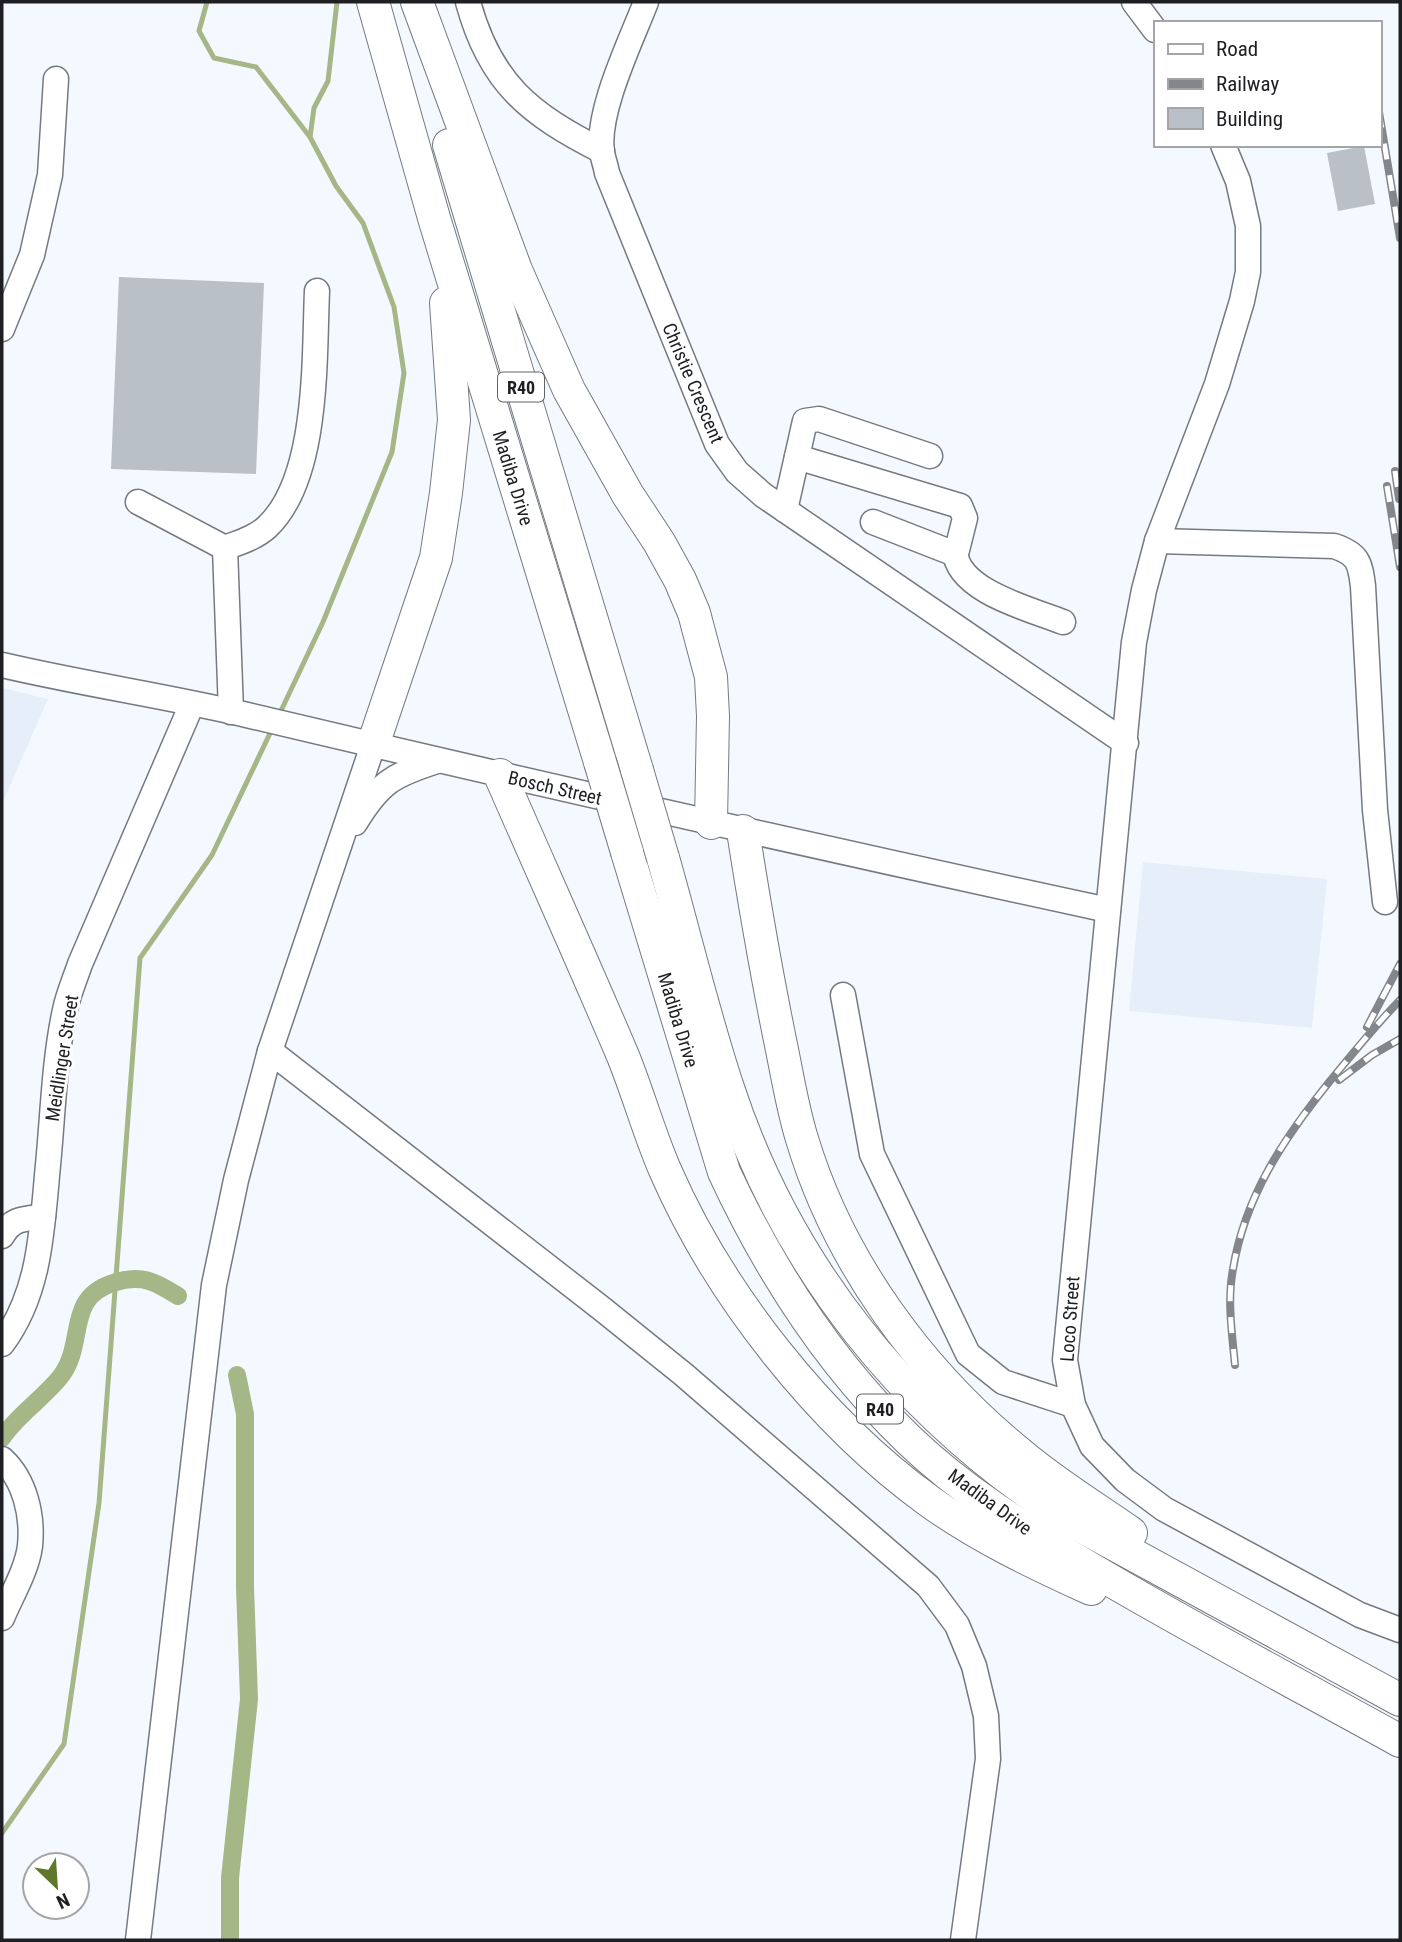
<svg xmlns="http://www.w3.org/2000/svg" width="1402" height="1942" font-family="'Roboto Condensed',sans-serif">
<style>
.built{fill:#e6eefa}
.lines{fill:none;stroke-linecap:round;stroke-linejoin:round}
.stream{stroke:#a5b787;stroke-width:5}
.canal{stroke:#a5b787;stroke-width:18}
.building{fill:#bac0c8}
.minor-casing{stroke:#757a81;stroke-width:27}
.major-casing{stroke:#757a81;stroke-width:34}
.minor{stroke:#fff;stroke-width:24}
.major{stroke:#fff;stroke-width:32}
.rail-casing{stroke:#83878b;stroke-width:8}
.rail{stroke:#fff;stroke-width:5;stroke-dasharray:16;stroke-linecap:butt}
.major-bridge-casing{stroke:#757a81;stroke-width:34;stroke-linecap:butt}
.major-bridge{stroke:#fff;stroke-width:32}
.labels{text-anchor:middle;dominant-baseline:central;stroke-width:6;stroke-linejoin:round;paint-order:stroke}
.shield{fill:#fff;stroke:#616264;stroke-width:2}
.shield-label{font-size:18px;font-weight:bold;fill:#1d1f22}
.street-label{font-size:19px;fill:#1d1f22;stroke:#fff}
</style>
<rect width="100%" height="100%" fill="#f4f9ff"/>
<g class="built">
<path d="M2,688L48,699L2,804Z"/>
<path d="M1143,862L1327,879L1312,1028L1129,1011Z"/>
</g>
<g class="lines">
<g class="stream">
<path d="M207,2L199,31L214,58L256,67L310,137"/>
<path d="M279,715L323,622L392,452L404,373L394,307L363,223L336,186L310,137L314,108L328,81L337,2"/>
<path d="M2,1833L64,1744L99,1503L140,958L212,855L273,727"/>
</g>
<g class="canal">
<path d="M2,1438C18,1414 43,1399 61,1376C86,1343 65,1298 113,1283C142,1274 154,1281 178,1296"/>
<path d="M230,1940V1878L249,1699L245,1587V1414L237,1375"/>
</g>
</g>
<g class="building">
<path d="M1364,146L1375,204L1338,211L1327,153Z"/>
<path d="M119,277L264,283L256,474L111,469Z"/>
</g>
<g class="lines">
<g class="minor-casing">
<g id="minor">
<path d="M468,2C490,83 529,114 602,151"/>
<path d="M646,2C631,41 596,112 602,152C603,159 606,166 607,173L717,444L737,472L763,495L1126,743"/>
<path d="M1134,2L1155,30"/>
<path d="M1223,145L1238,181L1248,226V272L1242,301L1217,384L1157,541L1144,590L1134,642L1065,1360L1073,1405L1092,1446L1125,1480L1164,1509L1360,1615L1400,1630"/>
<path d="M2,329L32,255L50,175L56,79"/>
<path d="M797,457L960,506L965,518L957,550L950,552L873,522"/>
<path d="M138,502L225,548C240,542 255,538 267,527C319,478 314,358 317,291"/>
<path d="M785,510L805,421L819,419L930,456"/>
<path d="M1157,541L1334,546C1358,554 1360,562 1363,586L1375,810L1385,902"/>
<path d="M225,548L231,712"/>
<path d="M955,551C957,591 1030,609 1063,622"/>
<path d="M2,665C83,684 166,696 247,715C534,783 821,848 1108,910"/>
<path d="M355,823C380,782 393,775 437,761"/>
<path d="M843,995L872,1154L968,1354L1003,1382L1073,1405"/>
<path d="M270,1051L601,1308L683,1374L928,1586L957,1625L974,1666L986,1716L988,1759L963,1940"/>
<path d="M2,1236C12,1218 23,1219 43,1217"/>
<path d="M2,1344C41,1292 42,1227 48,1165C53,1114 54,1061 65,1010C68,995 75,979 80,964L192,704"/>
<path d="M2,1459C25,1480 33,1515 30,1546C27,1570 11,1596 2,1618"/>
<path d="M138,1940L214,1285L236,1180L270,1051L373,745"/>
</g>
</g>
<g class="major-casing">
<g id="major">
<path d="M373,2L434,218L600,762"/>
<path d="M417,2L516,270L569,390L628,495L659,542L680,580L694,613L711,677L713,716L711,823"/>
<path d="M449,145L637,770"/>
<path d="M373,745L436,558L446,493L454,420L446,303"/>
<path d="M500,775C541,869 583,962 623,1056C638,1093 649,1133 665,1170C719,1294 820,1422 929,1501C979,1537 1036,1564 1091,1589"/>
<path d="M743,831C754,901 766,971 780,1040C787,1073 792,1107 802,1139C839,1262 920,1372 1019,1453C1054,1483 1094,1507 1131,1533"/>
<path d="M627,852L724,1172C770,1271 830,1364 909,1440C961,1490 1024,1529 1086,1566C1189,1627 1295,1683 1400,1741"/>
<path d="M663,858C685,935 703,1013 728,1088C787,1268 906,1415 1064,1517L1400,1700"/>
</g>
</g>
<use href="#minor" class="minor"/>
<use href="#major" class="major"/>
<g class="rail-casing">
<g id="rail">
<path d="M1379,112L1400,238"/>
<path d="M1395,471L1399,499"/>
<path d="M1387,486L1400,567"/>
<path d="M1367,1027L1400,964"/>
<path d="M1339,1080L1372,1055L1400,1039"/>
<path d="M1235,1365C1232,1333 1227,1301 1233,1269C1245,1196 1284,1138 1330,1081C1353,1053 1375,1026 1400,1000"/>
</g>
</g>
<use href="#rail" class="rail"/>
<g class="major-bridge-casing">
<g id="major-bridge">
<path d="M600,762L627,852"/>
<path d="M637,770L663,858"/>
</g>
</g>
<use href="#major-bridge" class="major-bridge"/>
</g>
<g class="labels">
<g class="shield">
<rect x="498" y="372.5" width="46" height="29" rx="5"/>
<rect x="857" y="1394.5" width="46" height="29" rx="5"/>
</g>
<g class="shield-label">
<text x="521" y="387">R40</text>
<text x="880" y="1409">R40</text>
</g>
<g class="street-label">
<text transform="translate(693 383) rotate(67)">Christie Crescent</text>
<text transform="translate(513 478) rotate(73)">Madiba Drive</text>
<text transform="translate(555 788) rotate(13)">Bosch Street</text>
<text transform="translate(678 1020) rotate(73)">Madiba Drive</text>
<text transform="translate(62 1058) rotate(-81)">Meidlinger Street</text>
<text transform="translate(1070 1319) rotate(-86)">Loco Street</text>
<text transform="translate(990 1502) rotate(36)">Madiba Drive</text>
</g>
</g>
<rect width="1402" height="1942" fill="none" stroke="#1d1f22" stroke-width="7"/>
<rect x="1154" y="21" width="228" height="126" fill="#ffffff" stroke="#a5a5a7" stroke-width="2"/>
<rect x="1168" y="44" width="35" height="10" fill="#ffffff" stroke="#a5a5a7" stroke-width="2"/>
<text x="1216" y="56" font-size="21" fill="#1d1f22">Road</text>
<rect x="1168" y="79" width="35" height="10" fill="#83878b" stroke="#a5a5a7" stroke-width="2"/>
<text x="1216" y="91" font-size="21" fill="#1d1f22">Railway</text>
<rect x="1168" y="108" width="35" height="21" fill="#bac0c8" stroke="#a5a5a7" stroke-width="2"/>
<text x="1216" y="126" font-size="21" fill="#1d1f22">Building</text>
<g transform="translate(56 1886) rotate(155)"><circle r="33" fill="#ffffff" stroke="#a5a5a7" stroke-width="2"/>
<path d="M0-5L12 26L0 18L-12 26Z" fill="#5e772a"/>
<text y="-10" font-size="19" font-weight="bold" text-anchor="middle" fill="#1d1f22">N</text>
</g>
</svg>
